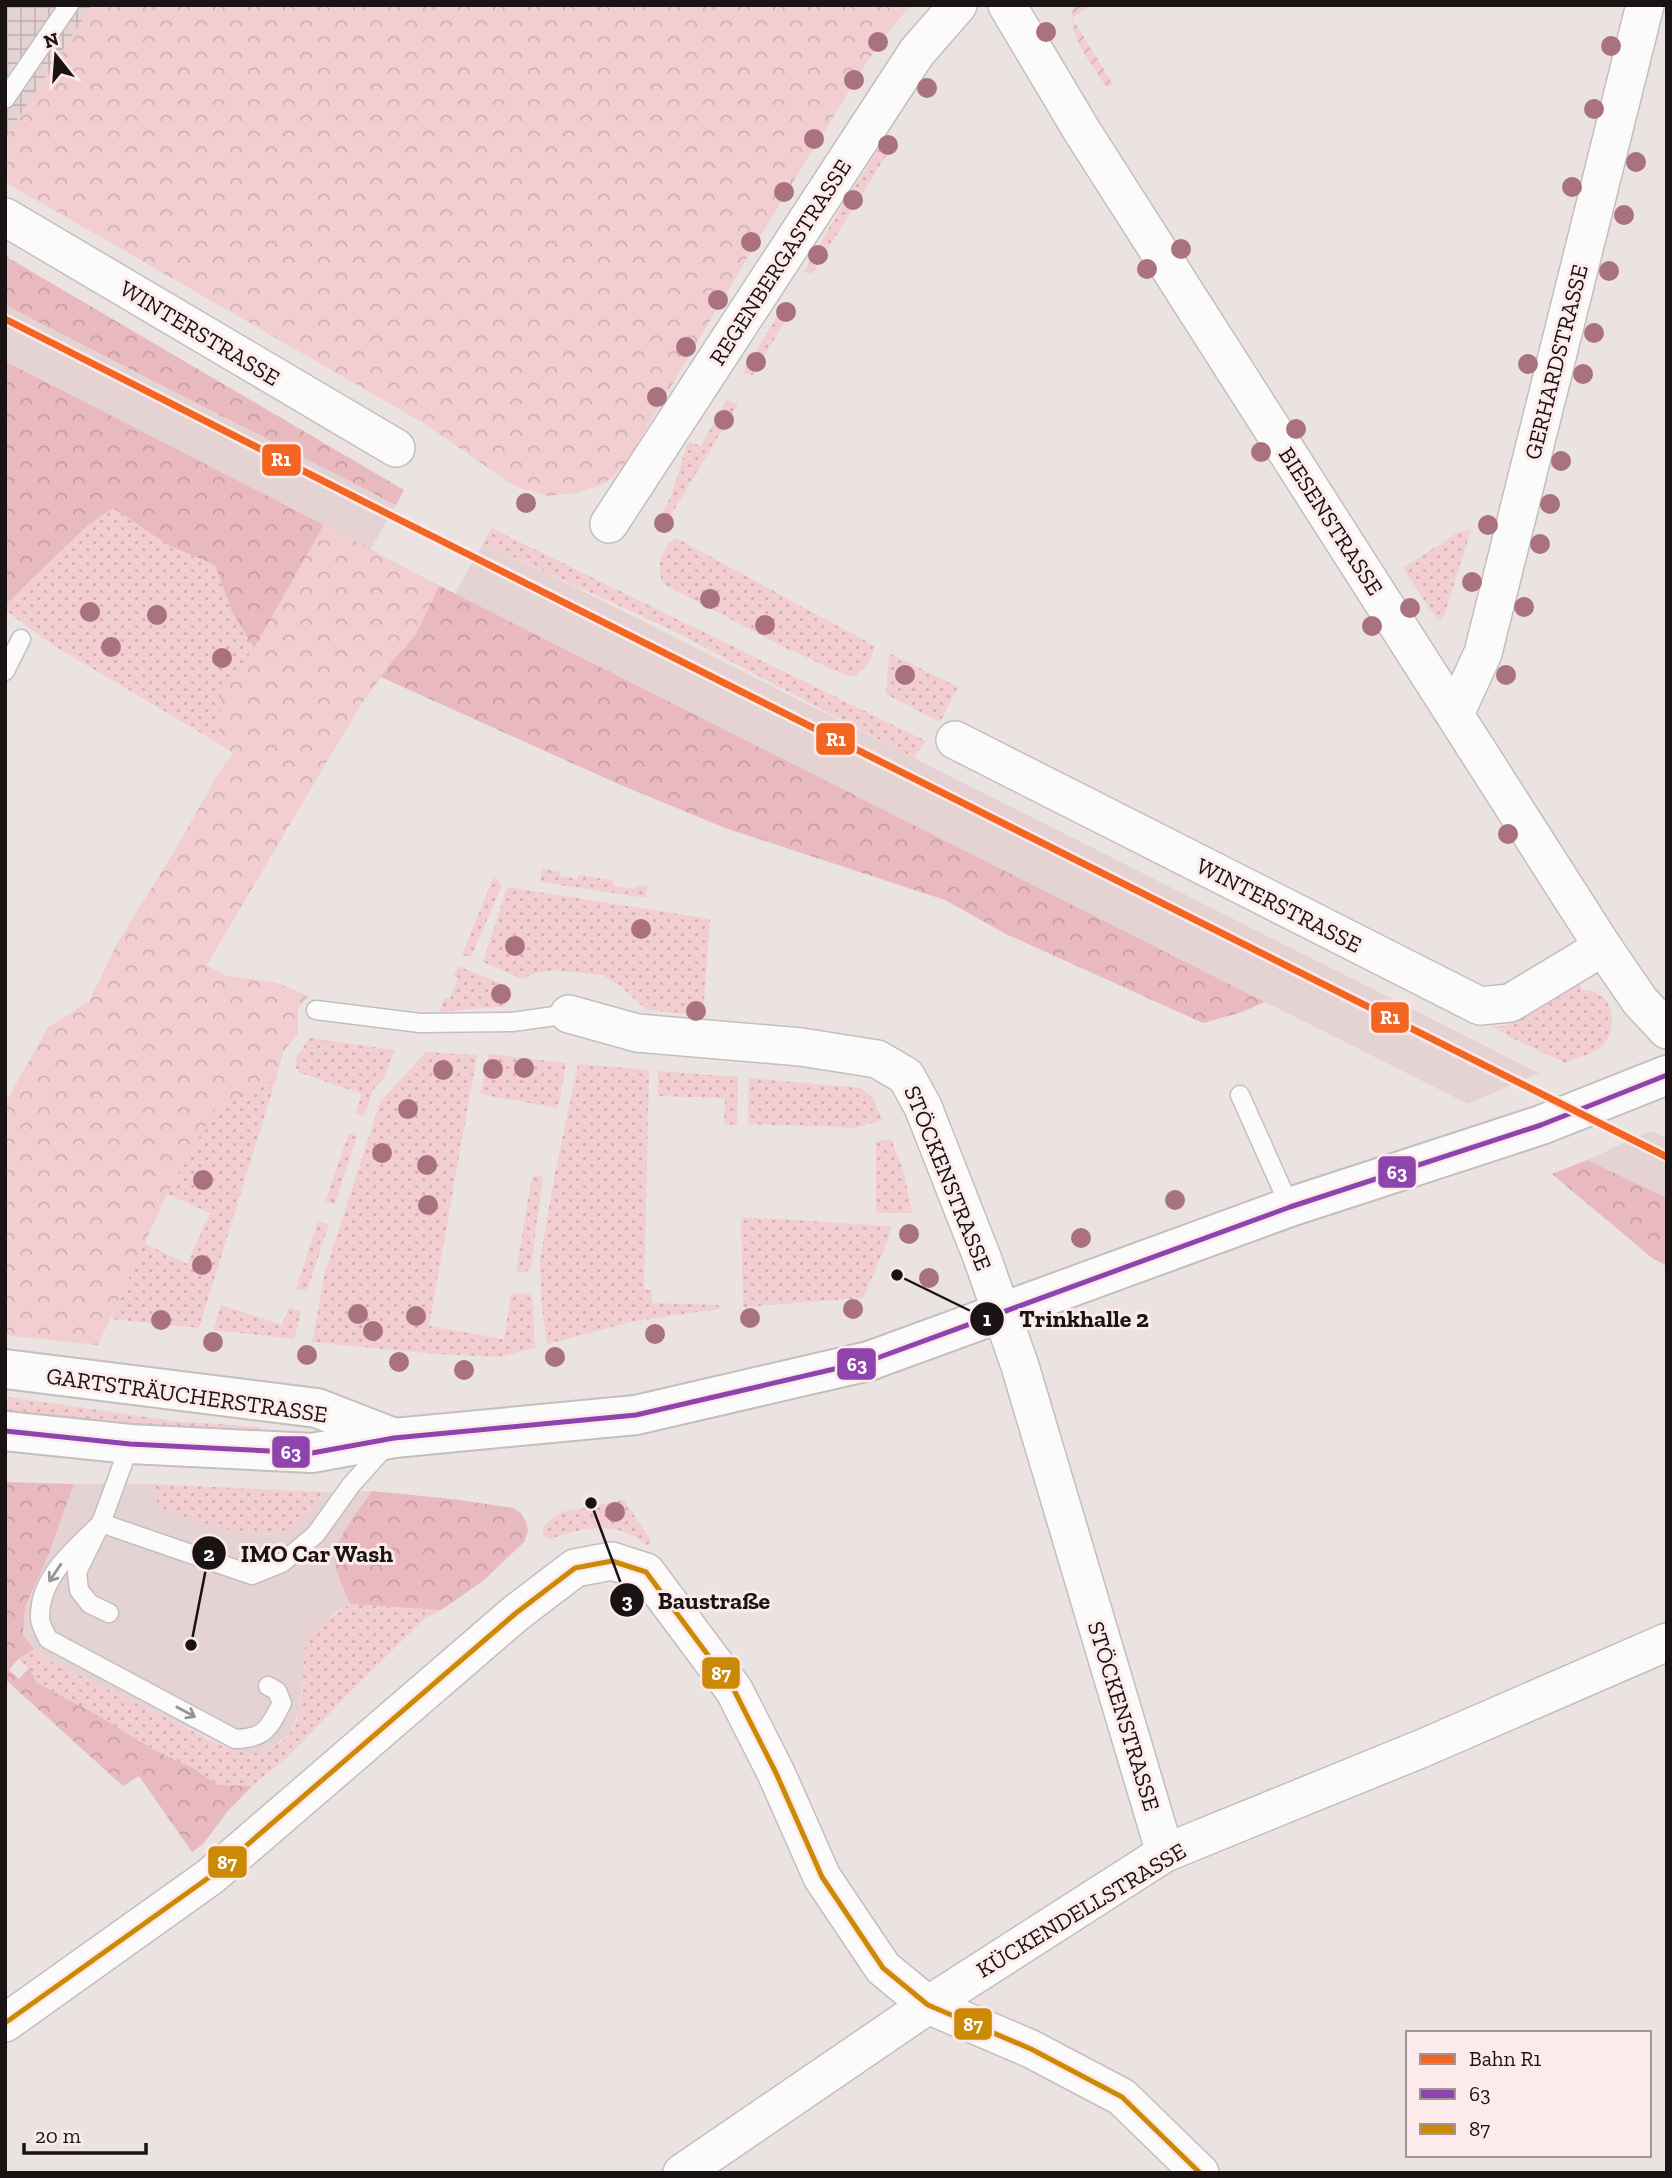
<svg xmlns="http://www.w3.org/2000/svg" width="1672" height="2178" font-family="'Zilla Slab',serif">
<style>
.built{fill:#e5d3d4}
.industrial{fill:url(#industrial-grid)}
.grass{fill:url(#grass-dots)}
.forest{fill:url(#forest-crowns)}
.park{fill:url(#park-crowns)}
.garden{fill:url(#garden-furrows)}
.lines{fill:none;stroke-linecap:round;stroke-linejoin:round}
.lane-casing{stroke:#c5bebe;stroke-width:21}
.street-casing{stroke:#c5bebe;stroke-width:40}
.secondary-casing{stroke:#c5bebe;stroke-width:42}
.lane{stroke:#fcfbfb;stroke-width:18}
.street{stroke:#fcfbfb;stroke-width:37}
.secondary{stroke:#fcfbfb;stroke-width:38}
.bus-1-casing{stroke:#fdebec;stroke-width:10}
.bus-2-casing{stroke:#fdebec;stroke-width:10}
.bus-1{stroke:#8e44ad;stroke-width:5}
.bus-2{stroke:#cb8904;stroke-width:5}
.rail-1-casing{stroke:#fdebec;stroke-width:12}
.rail-1{stroke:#f26522;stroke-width:7}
.tree{fill:#a9727e}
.oneway{stroke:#969393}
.labels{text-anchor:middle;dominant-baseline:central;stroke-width:6;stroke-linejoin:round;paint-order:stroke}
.street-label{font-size:23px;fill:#191314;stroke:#fdebec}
.leader{fill:none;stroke:#191314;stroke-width:2.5}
.callout-dot{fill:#191314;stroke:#fdebec;stroke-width:2.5}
.mark-label{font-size:21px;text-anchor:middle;font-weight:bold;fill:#fff}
.callout-label{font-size:24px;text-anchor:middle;font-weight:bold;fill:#191314;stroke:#fdebec;stroke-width:6;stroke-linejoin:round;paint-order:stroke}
.line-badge{stroke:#fdebec;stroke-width:2.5}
.badge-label{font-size:19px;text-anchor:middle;font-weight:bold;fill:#fff}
</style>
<defs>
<pattern id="industrial-grid" width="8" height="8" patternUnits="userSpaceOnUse" patternTransform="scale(1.75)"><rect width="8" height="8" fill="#e5d3d4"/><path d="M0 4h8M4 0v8" fill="none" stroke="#c4b4b5"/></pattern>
<pattern id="grass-dots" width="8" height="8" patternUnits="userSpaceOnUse" patternTransform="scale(1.75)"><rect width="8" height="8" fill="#f2ced1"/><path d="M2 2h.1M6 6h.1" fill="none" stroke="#cfb0b3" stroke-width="1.8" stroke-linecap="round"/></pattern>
<pattern id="forest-crowns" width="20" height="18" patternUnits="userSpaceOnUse" patternTransform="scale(1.75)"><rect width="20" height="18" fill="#e8b9be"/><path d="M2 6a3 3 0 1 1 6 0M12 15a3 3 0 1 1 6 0" fill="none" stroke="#c69ea2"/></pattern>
<pattern id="park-crowns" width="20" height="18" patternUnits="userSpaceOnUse" patternTransform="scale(1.75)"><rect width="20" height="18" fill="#f2ced1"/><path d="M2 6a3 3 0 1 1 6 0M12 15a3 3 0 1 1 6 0" fill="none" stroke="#cfb0b3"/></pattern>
<pattern id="garden-furrows" width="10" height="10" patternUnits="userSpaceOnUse" patternTransform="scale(1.75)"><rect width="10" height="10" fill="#f2ced1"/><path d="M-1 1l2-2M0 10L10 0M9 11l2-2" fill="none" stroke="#cfb0b3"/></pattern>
</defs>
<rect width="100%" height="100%" fill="#ebe2e2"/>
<g class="built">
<path d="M5,305L396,505L371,549L5,361Z"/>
<path d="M483,543L555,577L1539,1073L1468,1104L455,594Z"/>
<path d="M1651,1131L1667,1139V1198L1587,1160Z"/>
<path d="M74,1484H151L155,1499L161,1508L188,1518L241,1532L270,1535L301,1523L323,1492L372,1491L361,1504L335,1560L350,1604L330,1616L302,1682L300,1708L290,1733L271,1748L254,1754L234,1750L50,1661L34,1649L23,1635L25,1607L47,1558Z"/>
</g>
<path class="industrial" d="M5,5H92L5,139Z"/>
<g class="grass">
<path d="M887,136L896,140L812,274L804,272L840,209Z"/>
<path d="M784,305H795L753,375L743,373Z"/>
<path d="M727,400L738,404L662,530L655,526L671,496L687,445L690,442L701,446Z"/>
<path d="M113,508L168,545L215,565L232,612L254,648L221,697L218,743L51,644L5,610V605L88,525Z"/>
<path d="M491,528L926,741L914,758L670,629L483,543Z"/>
<path d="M1471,530L1444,616L1440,620L1437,619L1403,568L1460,531Z"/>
<path d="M676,538L875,646L868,664L855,676L845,675L786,648L665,585C654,571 661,547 676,538Z"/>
<path d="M889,653L958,687L940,722L886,694Z"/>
<path d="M542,869L560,872V876L578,879L579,875L613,880V886L635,889L636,885L647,886L646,898L540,882Z"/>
<path d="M494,876L502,885L471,957L462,955Z"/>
<path d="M507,887L710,919L703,1015L647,1010L619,985L602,975L554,970L535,973L522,979L483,962Z"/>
<path d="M458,966L511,988L506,1006L439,1012L445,997L450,999L458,978L454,976Z"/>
<path d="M1578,981L1582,990C1589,990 1597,992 1603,997C1616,1010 1615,1035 1601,1047C1591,1055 1577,1058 1565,1063L1508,1036L1492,1026H1503L1514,1022Z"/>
<path d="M310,1038L395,1050L383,1079L373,1090L364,1116L355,1114L362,1094L301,1073L295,1067L297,1056Z"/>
<path d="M426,1052L477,1055L429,1326L504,1339L511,1294L532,1293L535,1348L500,1357L436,1354L312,1342L325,1272L380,1102Z"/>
<path d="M489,1054L566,1063L558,1108L480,1094Z"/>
<path d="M578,1064L649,1070L644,1289L652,1290V1303L719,1305V1309L635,1321L547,1344L542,1308L540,1260L555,1173Z"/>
<path d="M658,1071L738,1077L737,1125L724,1124L725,1098L658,1096Z"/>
<path d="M749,1078L861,1088L873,1098L882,1120L855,1128L748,1124Z"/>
<path d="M276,1079L199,1328L111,1319L144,1243L187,1264L210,1213L167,1194L216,1107Z"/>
<path d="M349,1133L357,1136L335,1204L325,1202Z"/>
<path d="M891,1139L904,1173L912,1213H876V1142Z"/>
<path d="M532,1175L543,1176L531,1267L527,1272L516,1273Z"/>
<path d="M741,1217L891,1226L887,1243L863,1298L743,1307Z"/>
<path d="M318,1221L329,1224L307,1291L296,1289Z"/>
<path d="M221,1305L282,1325L289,1308L301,1311L294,1339L213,1330Z"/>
<path d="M9,1397L173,1421L261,1427L259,1435L173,1430L5,1413V1404Z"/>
<path d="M151,1484L323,1492C317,1502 310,1515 301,1523C269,1550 196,1521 161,1508L155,1499Z"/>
<path d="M624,1500L652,1542L647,1545C613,1519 587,1527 550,1539L543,1535V1527L553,1517L561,1512Z"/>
<path d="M350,1604L441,1610L423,1620L348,1694L290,1755L252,1786L218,1785L193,1768L154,1750L94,1713L37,1683L29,1668L18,1659L34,1649L50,1661C93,1682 136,1703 179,1724C199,1734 231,1754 253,1753C265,1753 283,1743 290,1733C307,1710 301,1662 307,1634Z"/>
</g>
<g class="forest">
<path d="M5,256L404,490L396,505L5,305Z"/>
<path d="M5,361L371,549L94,1045L38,1046L48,1028L90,1001L115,948L182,839L217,776L234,753L218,743L221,697L254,648L232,612L215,565L168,545L113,508L88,525L5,605Z"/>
<path d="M410,571L1265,1002L1242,1012L1203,1023L1004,933L945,900L725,828L614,782L381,677L361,704L206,965L225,976L277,983L308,996L298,1008V1033L283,1051L276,1079L216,1107L167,1194L144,1243L37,1184Z"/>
<path d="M1587,1160L1667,1198V1266L1652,1258L1552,1174Z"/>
<path d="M5,1482L74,1484L47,1558L25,1607L23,1635L34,1649L18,1659L9,1670L19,1679L29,1668L37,1683L94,1713L154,1750L193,1768L218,1785L252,1786L227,1812L203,1844L192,1852L139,1776L123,1786L5,1679Z"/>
<path d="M372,1491L452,1499L513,1508L521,1513L526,1522L528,1530L525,1541L483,1581L441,1610L350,1604C345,1591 332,1565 335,1552C337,1539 363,1502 372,1491Z"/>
</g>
<g class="park">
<path d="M92,5H912C874,43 848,95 819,140C752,247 690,356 625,464L613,477L601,485L575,493L548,496L514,486L425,424L5,182V139Z"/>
<path d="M324,524L439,586L416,635L393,660L361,704L206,965L225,976L277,983L308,996L298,1008V1033L283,1051L276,1079L216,1107L167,1194L98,1345L5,1335V1103L48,1028L90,1001L115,948L182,839L217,776L234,753L218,743L221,697L254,648Z"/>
</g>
<path class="garden" d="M1074,5H1092L1072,18L1113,84L1107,88C1092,63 1065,35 1074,5Z"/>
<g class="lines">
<g class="lane-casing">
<g id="lane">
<path d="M5,99L69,5"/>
<path d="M5,671L21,639"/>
<path d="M316,1010L420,1023L512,1022L569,1014"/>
<path d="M1240,1095L1290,1207"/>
<path d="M101,1523C75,1550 39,1576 40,1618C40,1625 45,1632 48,1639L235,1739C266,1738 269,1728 282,1703L277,1691L268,1686"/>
<path d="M101,1523L252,1575L282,1563L316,1534L351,1485L387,1445"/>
<path d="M109,1613L90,1604L79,1590L77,1572L101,1523L130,1444"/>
</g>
</g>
<g class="street-casing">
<g id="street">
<path d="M1007,5L1082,131L1603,947L1640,1001L1667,1030"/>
<path d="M5,217L396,448"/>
<path d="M609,524L917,52L958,5"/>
<path d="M1455,714L1483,653L1645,5"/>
<path d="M955,740L1480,1006L1510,1003L1603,947"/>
<path d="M569,1014L637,1033L801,1047L877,1059L906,1076L923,1107L983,1260L1020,1366L1165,1853"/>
<path d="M5,2023L211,1876L516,1613L575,1568L612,1561L646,1572L734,1690L776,1773L822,1877L883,1968L928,2005L1031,2049L1122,2097L1200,2173"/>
<path d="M682,2173L928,2005L1165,1853L1423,1748L1667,1642"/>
</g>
</g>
<g class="secondary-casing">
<g id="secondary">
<path d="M5,1369L317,1408L394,1438"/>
<path d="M5,1431L130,1444L312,1453L394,1438L636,1415L869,1361L1290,1207L1541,1125L1667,1075"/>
</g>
</g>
<use href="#lane" class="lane"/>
<use href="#street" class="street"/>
<use href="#secondary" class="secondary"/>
<g class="bus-1-casing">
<path id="bus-1" d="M5,1431L130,1444L312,1453L394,1438L636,1415L869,1361L1290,1207L1541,1125L1667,1075"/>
</g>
<g class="bus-2-casing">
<path id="bus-2" d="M5,2023L211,1876L516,1613L575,1568L612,1561L646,1572L734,1690L776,1773L822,1877L883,1968L928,2005L1031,2049L1122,2097L1200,2173"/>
</g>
<use href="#bus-1" class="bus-1"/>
<use href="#bus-2" class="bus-2"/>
<g class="rail-1-casing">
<path id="rail-1" d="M5,319L390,515L1667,1157"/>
</g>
<use href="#rail-1" class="rail-1"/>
</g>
<g class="tree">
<circle cx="1046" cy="32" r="10"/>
<circle cx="878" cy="42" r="10"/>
<circle cx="1611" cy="46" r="10"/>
<circle cx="854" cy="80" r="10"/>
<circle cx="927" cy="88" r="10"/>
<circle cx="1594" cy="109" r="10"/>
<circle cx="814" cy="139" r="10"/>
<circle cx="888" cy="145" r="10"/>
<circle cx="1636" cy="162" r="10"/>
<circle cx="1572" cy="187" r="10"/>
<circle cx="784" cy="192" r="10"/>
<circle cx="853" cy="200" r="10"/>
<circle cx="1624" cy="215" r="10"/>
<circle cx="751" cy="242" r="10"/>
<circle cx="1181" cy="249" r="10"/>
<circle cx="818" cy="255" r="10"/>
<circle cx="1147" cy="269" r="10"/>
<circle cx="1609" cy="271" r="10"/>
<circle cx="718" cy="300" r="10"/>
<circle cx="786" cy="312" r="10"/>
<circle cx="1594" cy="333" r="10"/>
<circle cx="686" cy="347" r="10"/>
<circle cx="756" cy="362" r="10"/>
<circle cx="1528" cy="364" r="10"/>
<circle cx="1583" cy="374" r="10"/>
<circle cx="657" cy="397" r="10"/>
<circle cx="724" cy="420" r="10"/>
<circle cx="1296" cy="429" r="10"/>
<circle cx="1261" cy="452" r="10"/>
<circle cx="1561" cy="461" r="10"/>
<circle cx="526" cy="503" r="10"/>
<circle cx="1550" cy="504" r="10"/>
<circle cx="664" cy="523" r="10"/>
<circle cx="1488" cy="525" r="10"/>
<circle cx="1540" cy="544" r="10"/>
<circle cx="1472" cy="582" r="10"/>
<circle cx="710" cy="599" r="10"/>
<circle cx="1524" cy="607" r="10"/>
<circle cx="1410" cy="608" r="10"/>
<circle cx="90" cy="612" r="10"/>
<circle cx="157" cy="615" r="10"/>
<circle cx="765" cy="625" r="10"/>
<circle cx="1372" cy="626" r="10"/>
<circle cx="111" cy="647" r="10"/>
<circle cx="222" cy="658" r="10"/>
<circle cx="905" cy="675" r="10"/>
<circle cx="1506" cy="675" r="10"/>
<circle cx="1508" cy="834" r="10"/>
<circle cx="641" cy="929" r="10"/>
<circle cx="515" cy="946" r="10"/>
<circle cx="501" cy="994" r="10"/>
<circle cx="696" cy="1011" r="10"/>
<circle cx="524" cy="1068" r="10"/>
<circle cx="493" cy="1069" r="10"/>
<circle cx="443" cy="1070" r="10"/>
<circle cx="408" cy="1109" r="10"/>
<circle cx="382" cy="1153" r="10"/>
<circle cx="427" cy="1165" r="10"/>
<circle cx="203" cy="1180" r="10"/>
<circle cx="1175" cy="1200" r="10"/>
<circle cx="428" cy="1205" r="10"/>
<circle cx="909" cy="1234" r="10"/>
<circle cx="1081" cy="1238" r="10"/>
<circle cx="202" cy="1265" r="10"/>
<circle cx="929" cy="1278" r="10"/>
<circle cx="853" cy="1309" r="10"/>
<circle cx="358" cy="1314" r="10"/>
<circle cx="416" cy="1316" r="10"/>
<circle cx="750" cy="1318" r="10"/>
<circle cx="161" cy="1320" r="10"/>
<circle cx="373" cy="1331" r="10"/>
<circle cx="655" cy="1334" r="10"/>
<circle cx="213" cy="1342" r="10"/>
<circle cx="307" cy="1355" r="10"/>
<circle cx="555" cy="1357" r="10"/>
<circle cx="399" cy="1362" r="10"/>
<circle cx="464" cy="1370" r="10"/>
<circle cx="615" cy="1512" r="10"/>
</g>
<defs><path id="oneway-shaft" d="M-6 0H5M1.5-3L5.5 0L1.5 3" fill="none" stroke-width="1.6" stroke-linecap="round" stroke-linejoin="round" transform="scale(1.75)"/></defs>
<g class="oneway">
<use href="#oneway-shaft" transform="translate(55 1573) rotate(124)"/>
<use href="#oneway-shaft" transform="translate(186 1712) rotate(28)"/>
</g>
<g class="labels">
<g class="street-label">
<text transform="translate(780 262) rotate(-57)">REGENBERGASTRASSE</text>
<text transform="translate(200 333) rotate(31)">WINTERSTRASSE</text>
<text transform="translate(1556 362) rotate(-76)">GERHARDSTRASSE</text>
<text transform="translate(1331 521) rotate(57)">BIESENSTRASSE</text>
<text transform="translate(1279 905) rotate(27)">WINTERSTRASSE</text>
<text transform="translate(948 1178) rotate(68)">STÖCKENSTRASSE</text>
<text transform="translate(187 1395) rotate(8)">GARTSTRÄUCHERSTRASSE</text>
<text transform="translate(1124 1716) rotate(73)">STÖCKENSTRASSE</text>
<text transform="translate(1081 1910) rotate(-31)">KÜCKENDELLSTRASSE</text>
</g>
</g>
<path class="leader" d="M897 1275L987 1319M191 1645L209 1553M591 1503L627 1600"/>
<g class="callout-dot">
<circle cx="897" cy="1275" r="7"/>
<circle cx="191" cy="1645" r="7"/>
<circle cx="591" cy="1503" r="7"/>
<circle cx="987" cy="1319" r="18"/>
<circle cx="209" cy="1553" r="18"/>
<circle cx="627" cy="1600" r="18"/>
</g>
<g class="mark-label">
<text x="987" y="1326">1</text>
<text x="209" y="1561">2</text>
<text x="627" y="1608">3</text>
</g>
<g class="callout-label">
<text x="1084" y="1327">Trinkhalle 2</text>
<text x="317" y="1562">IMO Car Wash</text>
<text x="714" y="1609">Baustraße</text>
</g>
<g class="line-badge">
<rect x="261" y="443" width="41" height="34" rx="7" fill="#f26522"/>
<rect x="815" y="722" width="41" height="34" rx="7" fill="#f26522"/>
<rect x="1370" y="1001" width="40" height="33" rx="7" fill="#f26522"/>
<rect x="1377" y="1155" width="40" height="34" rx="7" fill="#8e44ad"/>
<rect x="836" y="1347" width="41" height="34" rx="7" fill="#8e44ad"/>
<rect x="271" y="1435" width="40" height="34" rx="7" fill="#8e44ad"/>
<rect x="701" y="1656" width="40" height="34" rx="7" fill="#cb8904"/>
<rect x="207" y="1845" width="41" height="34" rx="7" fill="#cb8904"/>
<rect x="953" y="2007" width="40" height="34" rx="7" fill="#cb8904"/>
</g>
<g class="badge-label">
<text x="281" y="466">R1</text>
<text x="836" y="746">R1</text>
<text x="1390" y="1024">R1</text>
<text x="1397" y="1179">63</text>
<text x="857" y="1371">63</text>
<text x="291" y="1459">63</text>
<text x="721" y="1680">87</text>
<text x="227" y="1869">87</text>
<text x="973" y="2031">87</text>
</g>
<rect width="1672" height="2178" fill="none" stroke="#191314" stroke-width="14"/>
<rect x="1406" y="2031" width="245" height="126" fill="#fdebec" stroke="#a29596" stroke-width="2"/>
<rect x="1420" y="2054" width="35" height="10" fill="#f26522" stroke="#a29596" stroke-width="2"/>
<text x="1469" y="2066" font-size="21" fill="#191314">Bahn R1</text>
<rect x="1420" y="2089" width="35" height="10" fill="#8e44ad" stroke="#a29596" stroke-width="2"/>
<text x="1469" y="2101" font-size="21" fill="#191314">63</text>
<rect x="1420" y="2124" width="35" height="10" fill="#cb8904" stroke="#a29596" stroke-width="2"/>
<text x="1469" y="2136" font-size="21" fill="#191314">87</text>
<g transform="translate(56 56) rotate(343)" stroke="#fdebec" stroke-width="5" paint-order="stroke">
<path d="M0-5L12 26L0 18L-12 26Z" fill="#191314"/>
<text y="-10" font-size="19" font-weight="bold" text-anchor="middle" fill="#191314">N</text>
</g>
<path d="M24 2143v10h122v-10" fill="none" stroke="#191314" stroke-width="3.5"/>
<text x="35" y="2143" font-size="21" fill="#191314" stroke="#fdebec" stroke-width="5" paint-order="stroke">20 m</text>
</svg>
